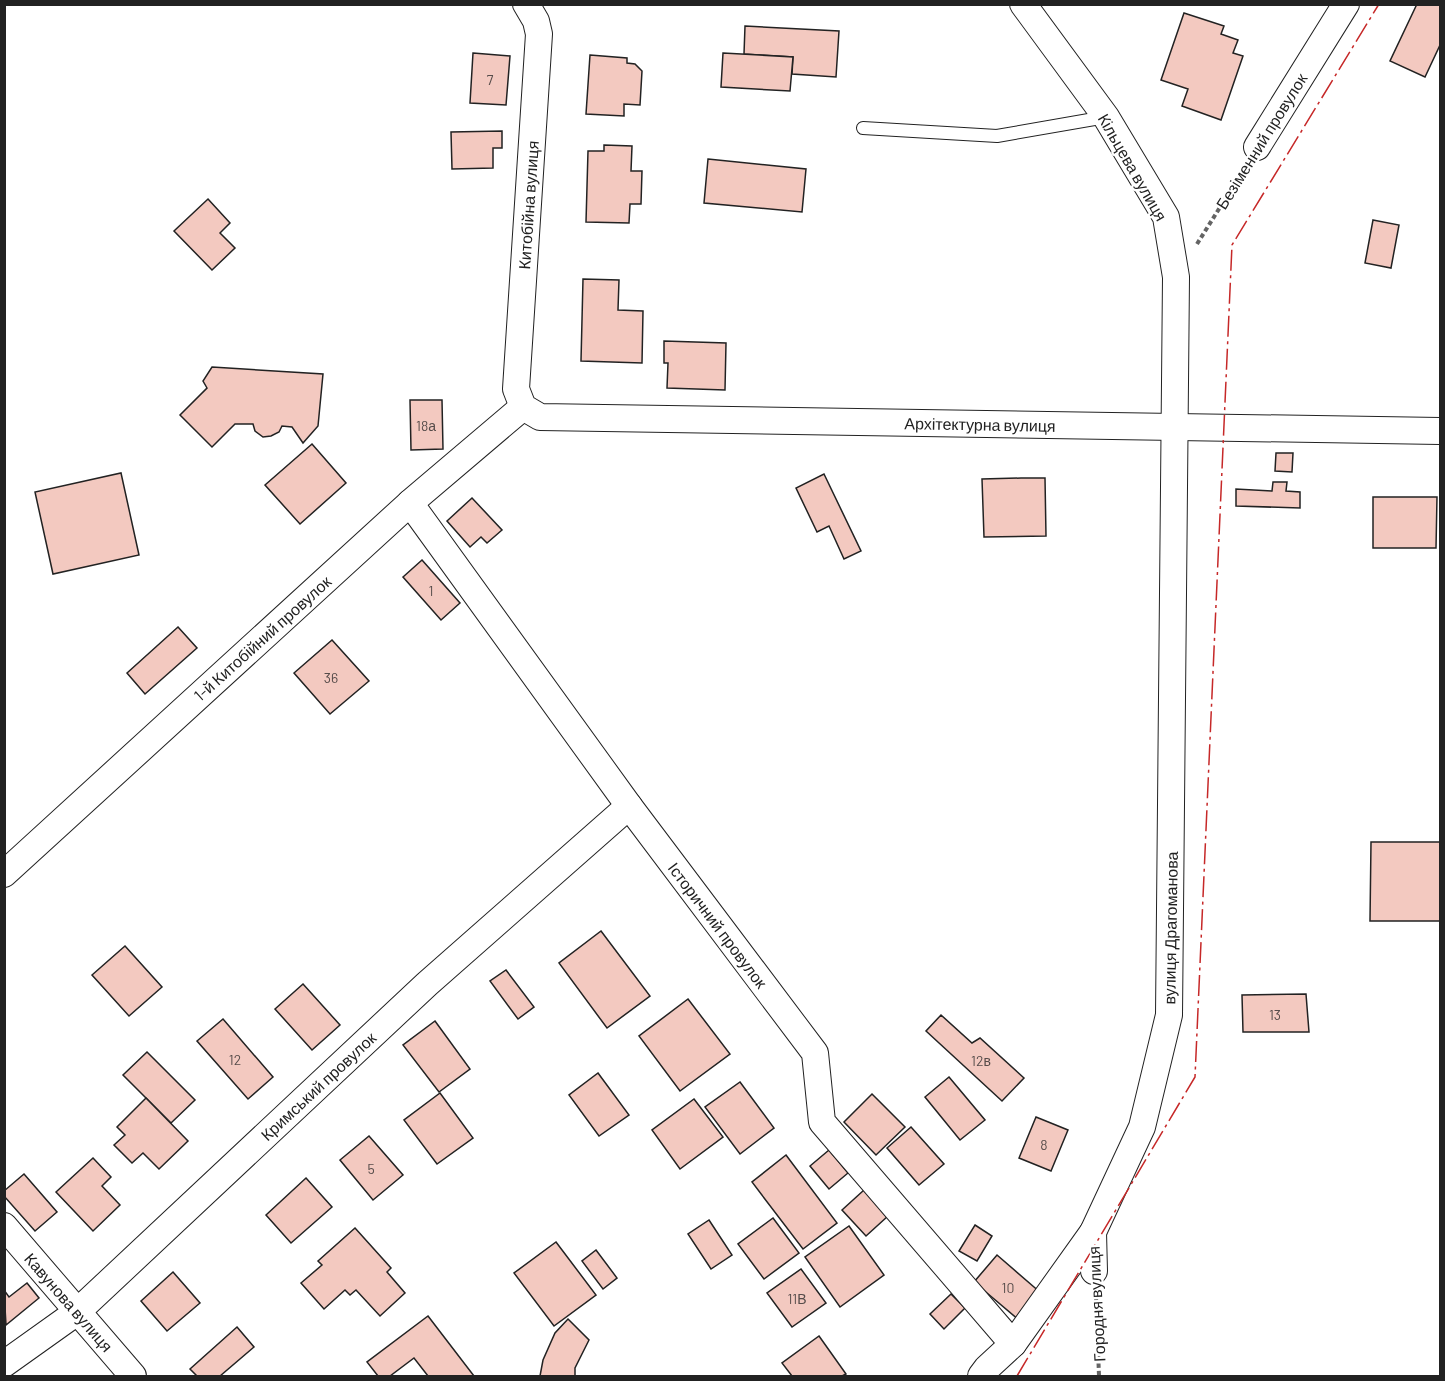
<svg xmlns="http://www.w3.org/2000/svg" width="1445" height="1381" font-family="Barlow,sans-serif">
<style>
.building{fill:#f3c9c0;stroke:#222;stroke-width:1.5}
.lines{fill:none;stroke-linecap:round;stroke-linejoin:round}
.lane-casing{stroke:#222;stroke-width:14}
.street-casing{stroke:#222;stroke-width:28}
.path{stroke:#646464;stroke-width:4;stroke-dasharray:4.5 3;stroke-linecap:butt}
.lane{stroke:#fff;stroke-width:12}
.street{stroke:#fff;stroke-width:26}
.power{stroke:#c62828;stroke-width:1.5;stroke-dasharray:21 4.5 3 4.5;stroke-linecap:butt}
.labels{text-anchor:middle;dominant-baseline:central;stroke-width:4.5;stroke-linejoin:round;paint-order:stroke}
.number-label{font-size:14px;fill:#564c4a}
.street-label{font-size:16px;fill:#222;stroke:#fff}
</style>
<rect width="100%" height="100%" fill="#fff"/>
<g class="building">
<path d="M1417,4H1440V45L1425,77L1390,61Z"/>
<path d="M1184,13L1224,26L1221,34L1238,40L1233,53L1243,56L1221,120L1182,106L1188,89L1161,80Z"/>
<path d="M745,26L839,31L836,77L792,74L793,57L744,54Z"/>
<path d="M473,53L510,56L506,105L470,103Z"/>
<path d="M723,53L793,57L790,91L721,87Z"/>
<path d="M590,55L627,58V63L635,64L642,71L640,105L624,104V116L586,114Z"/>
<path d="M502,131V148H493V168L452,169L451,132Z"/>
<path d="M604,145L632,146L631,171H642L641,204H630L629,223L586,222L588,151H604Z"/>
<path d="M708,159L806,169L802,212L704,203Z"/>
<path d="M208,199L230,223L220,233L235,248L212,270L174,231Z"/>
<path d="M1373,220L1399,225L1391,268L1365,263Z"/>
<path d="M583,279L619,280L618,310L643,311L642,363L581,361Z"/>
<path d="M664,341L726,343L725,390L667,388L668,363H664Z"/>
<path d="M212,367L323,374L318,426L303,443L292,427L282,426L279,432L271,436L263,437L255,431L253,424H235L212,447L180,415L207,388L203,381Z"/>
<path d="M410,400H442L443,449L411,450Z"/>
<path d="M312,444L346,483L300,524L265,485Z"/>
<path d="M1276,453H1293L1292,472L1275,471Z"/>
<path d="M121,473L139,555L53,574L35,492Z"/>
<path d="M824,474L861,551L844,559L829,526L817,532L796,488Z"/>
<path d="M1021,478H1045L1046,536L984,537L982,479Z"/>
<path d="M1273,482H1287L1286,491L1300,492V508L1236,506V489L1272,491Z"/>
<path d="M1373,497H1437L1436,548H1373Z"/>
<path d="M472,498L502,530L487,543L481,537L470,547L447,521Z"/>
<path d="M422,560L460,603L441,620L403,577Z"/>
<path d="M178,627L197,648L145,694L127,673Z"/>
<path d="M332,640L369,681L330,714L294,673Z"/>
<path d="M1371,842H1440V921H1370Z"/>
<path d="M601,931L650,996L607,1028L559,963Z"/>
<path d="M125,946L162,987L129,1016L92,975Z"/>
<path d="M506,970L534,1007L518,1019L490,981Z"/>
<path d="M303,984L340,1025L312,1050L275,1009Z"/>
<path d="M1306,994L1309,1032H1243L1242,995Z"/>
<path d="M688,999L730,1054L680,1091L639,1036Z"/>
<path d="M941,1015L972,1043L980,1038L1024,1078L1002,1101L926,1031Z"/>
<path d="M223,1019L273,1077L248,1099L197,1041Z"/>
<path d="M435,1021L470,1069L439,1092L403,1045Z"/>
<path d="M147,1052L195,1100L171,1123L123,1075Z"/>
<path d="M598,1073L629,1115L599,1136L569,1095Z"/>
<path d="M949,1077L985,1120L960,1140L925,1097Z"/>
<path d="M740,1082L774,1128L740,1154L705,1107Z"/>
<path d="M440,1093L473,1138L437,1164L404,1120Z"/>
<path d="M872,1094L905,1127L876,1155L844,1122Z"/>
<path d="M146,1098L188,1141L159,1169L143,1153L132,1163L114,1145L125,1135L117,1127Z"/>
<path d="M694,1099L723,1137L680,1169L652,1130Z"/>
<path d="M1036,1117L1068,1130L1051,1171L1019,1158Z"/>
<path d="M911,1127L944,1164L919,1185L887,1148Z"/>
<path d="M369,1136L403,1175L373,1200L340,1160Z"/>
<path d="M829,1150L848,1173L829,1189L810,1166Z"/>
<path d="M786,1155L837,1223L803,1249L752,1182Z"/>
<path d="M93,1158L111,1177L102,1186L120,1205L93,1231L56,1192Z"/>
<path d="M24,1174L57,1212L35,1231L4,1196V1191Z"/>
<path d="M306,1178L332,1207L291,1243L266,1215Z"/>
<path d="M864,1190L888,1216L866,1236L842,1210Z"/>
<path d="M773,1218L799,1253L764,1279L738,1244Z"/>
<path d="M709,1220L732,1255L711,1269L688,1234Z"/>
<path d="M975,1225L992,1236L977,1261L959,1251Z"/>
<path d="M849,1226L884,1275L840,1307L805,1257Z"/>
<path d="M355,1228L391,1268L387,1272L405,1293L380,1316L356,1290L350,1295L345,1290L324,1309L301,1283L322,1265L318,1261Z"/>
<path d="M556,1242L596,1295L554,1326L514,1273Z"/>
<path d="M596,1250L617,1278L603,1289L582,1261Z"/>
<path d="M997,1255L1041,1293L1019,1320L974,1282Z"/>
<path d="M801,1269L826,1303L792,1327L767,1293Z"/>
<path d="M173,1272L200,1303L167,1331L141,1301Z"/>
<path d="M27,1283L39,1298L6,1325L4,1290L9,1297Z"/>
<path d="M951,1294L965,1308L944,1329L930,1314Z"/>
<path d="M428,1316L474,1376H428L414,1358L390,1376H378L367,1362Z"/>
<path d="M568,1319L589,1340L575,1368V1376H540L543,1360L555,1333Z"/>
<path d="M237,1327L254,1347L220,1376H197L190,1369Z"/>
<path d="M819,1336L846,1374L842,1376H792L782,1363Z"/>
</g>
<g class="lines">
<g class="lane-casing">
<path id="lane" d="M863,128L997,136L1106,117"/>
</g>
<g class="street-casing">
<g id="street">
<path d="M526,4L536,21L539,34L516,389L523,407L540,417L1440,431"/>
<path d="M1257,147L1346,4"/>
<path d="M410,503L629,806L815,1053L822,1122L1013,1344"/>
<path d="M4,874L410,503L523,407"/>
<path d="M4,1226L133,1376"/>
<path d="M1093,1232L1094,1271"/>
<path d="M4,1364L77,1312L427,984L629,806"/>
<path d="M981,1376L987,1368L1013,1344L1093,1232L1142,1127L1169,1015L1176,277L1166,217L1106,117L1023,4"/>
</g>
</g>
<g class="path">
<path d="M1197,244L1244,169"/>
<path d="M1096,1296L1099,1376"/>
</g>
<use href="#lane" class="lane"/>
<use href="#street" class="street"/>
<path class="power" d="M1017,1376L1195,1077L1232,245L1379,4"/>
</g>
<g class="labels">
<g class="number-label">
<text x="490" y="79">7</text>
<text x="426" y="425">18а</text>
<text x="431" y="590">1</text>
<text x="331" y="677">36</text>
<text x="1275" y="1014">13</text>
<text x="235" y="1059">12</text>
<text x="981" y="1060">12в</text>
<text x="1044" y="1144">8</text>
<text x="371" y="1168">5</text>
<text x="1008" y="1287">10</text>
<text x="797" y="1298">11В</text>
</g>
<g class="street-label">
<text transform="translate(1261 141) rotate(-58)">Безіменний провулок</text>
<text transform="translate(1133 167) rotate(60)">Кільцева вулиця</text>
<text transform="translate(528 205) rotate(-86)">Китобійна вулиця</text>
<text transform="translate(980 424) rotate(1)">Архітектурна вулиця</text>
<text transform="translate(262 638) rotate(-42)">1-й Китобійний провулок</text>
<text transform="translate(718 925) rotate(53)">Історичний провулок</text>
<text transform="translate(1170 928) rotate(-89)">вулиця Драгоманова</text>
<text transform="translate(318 1086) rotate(-43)">Кримський провулок</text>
<text transform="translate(69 1302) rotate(49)">Кавунова вулиця</text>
<text transform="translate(1096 1304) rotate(-93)">Городня вулиця</text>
</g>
</g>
<rect width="1445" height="1381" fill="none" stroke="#222222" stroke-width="12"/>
</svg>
